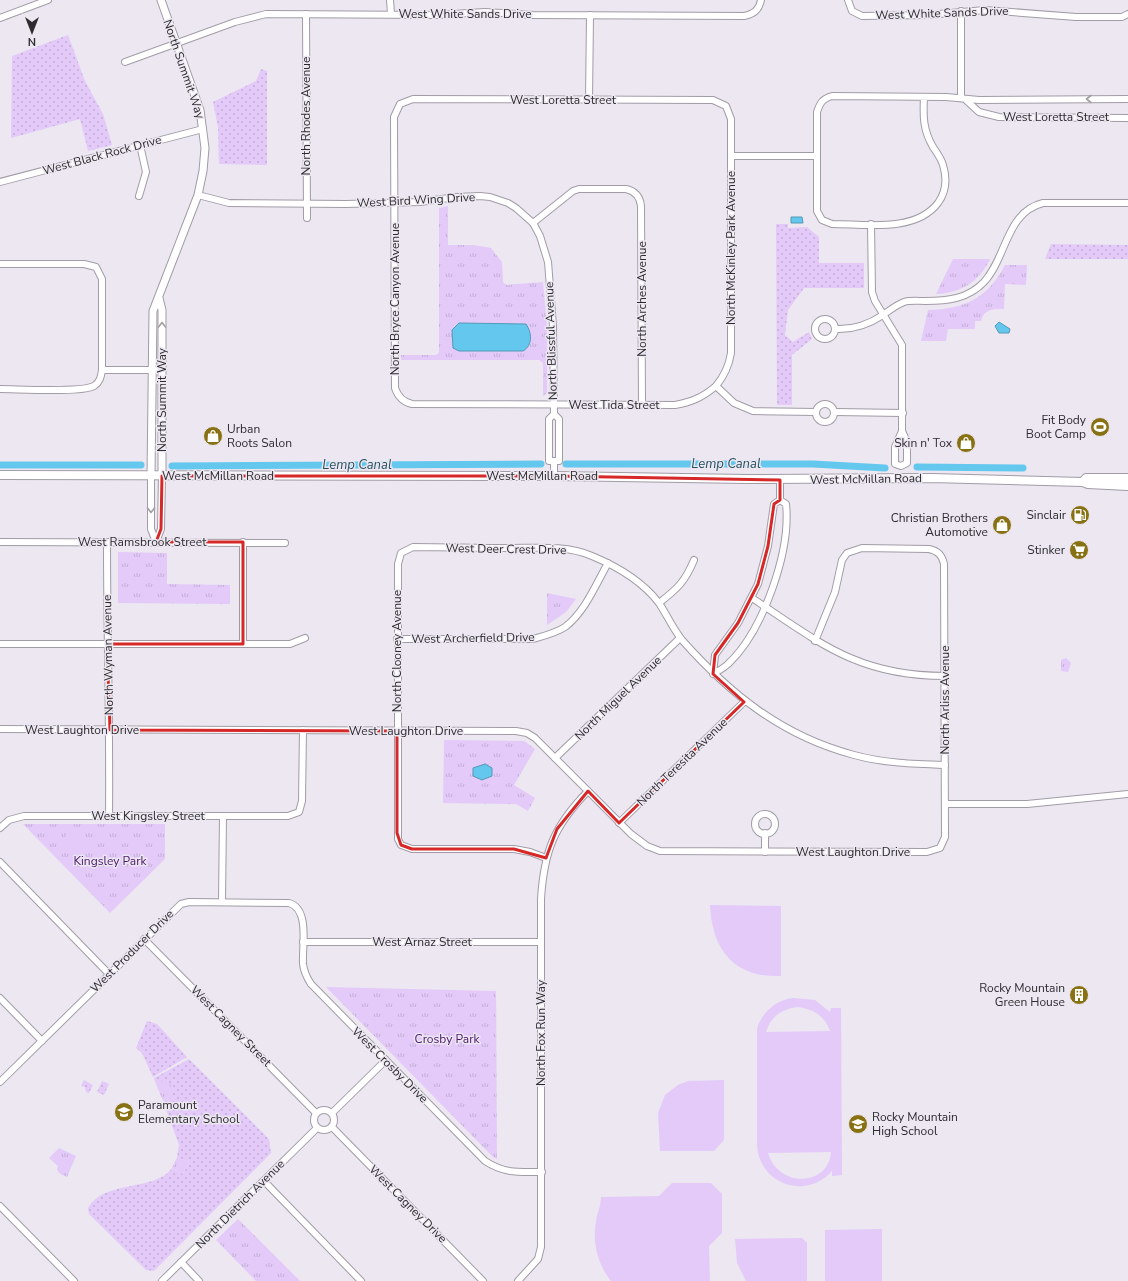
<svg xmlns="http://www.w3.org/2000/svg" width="1128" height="1281" font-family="'Nunito Sans',sans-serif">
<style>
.grass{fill:url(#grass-dots)}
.park{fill:url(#park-tufts)}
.garden{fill:#e3caf9;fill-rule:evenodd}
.water{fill:#64c8ee;stroke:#5499b5}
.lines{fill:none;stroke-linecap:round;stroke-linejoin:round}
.canal{stroke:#64c8ee;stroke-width:7}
.minor-casing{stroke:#a19ca6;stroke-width:8}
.tertiary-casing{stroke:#a19ca6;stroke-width:9}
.secondary-casing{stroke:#a19ca6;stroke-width:10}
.minor{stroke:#fff;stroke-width:6}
.tertiary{stroke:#fff;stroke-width:7}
.secondary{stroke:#fff;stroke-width:8}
.oneway{stroke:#a0a0a1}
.marked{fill:none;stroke:#d62828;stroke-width:3;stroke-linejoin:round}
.labels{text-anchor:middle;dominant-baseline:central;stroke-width:3;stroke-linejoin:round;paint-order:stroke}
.street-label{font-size:12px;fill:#2d2b2f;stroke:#ece7f1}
.poi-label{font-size:12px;fill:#2d2b2f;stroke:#ece7f1;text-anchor:end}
.park-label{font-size:12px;fill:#4b176a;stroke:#ece7f1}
.water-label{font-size:13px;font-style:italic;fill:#255061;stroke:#ece7f1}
</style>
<defs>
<pattern id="grass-dots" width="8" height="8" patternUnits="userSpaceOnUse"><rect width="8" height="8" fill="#e3caf9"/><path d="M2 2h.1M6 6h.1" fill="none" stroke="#c3aed6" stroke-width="1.8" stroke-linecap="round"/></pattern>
<pattern id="park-tufts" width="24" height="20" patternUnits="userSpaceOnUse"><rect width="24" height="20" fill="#e3caf9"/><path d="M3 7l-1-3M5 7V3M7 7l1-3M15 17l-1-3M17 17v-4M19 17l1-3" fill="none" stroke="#c3aed6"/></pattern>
</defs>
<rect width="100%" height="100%" fill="#ece7f1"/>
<g class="grass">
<path d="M68,35L85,81L103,114L112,145L88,151L80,119L11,138L12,56Z"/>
<path d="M261,69L267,71V165L219,164L218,127L213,102L256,81Z"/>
<path d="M776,224H788V228L807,227L819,237V263H864V288H804L788,310L785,335L793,342L809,332L812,339L792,355V405H777Z"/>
<path d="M1051,244L1128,245V259H1045Z"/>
<path d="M147,1021L157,1024L187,1057L153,1077L142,1053L136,1048Z"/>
<path d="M189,1059L269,1139L271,1153L154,1271L146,1270L89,1214L88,1208C104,1179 156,1192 172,1168L183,1174L189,1162L177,1157L179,1145L163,1101L171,1098L164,1081L156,1084L154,1078Z"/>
<path d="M84,1080L93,1085L89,1093L86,1092L85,1087L81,1086Z"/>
<path d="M102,1081L109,1084L104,1095L97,1092Z"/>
</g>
<g class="park">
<path d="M448,206V245H473L491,248L502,262L503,282L506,285L543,282L547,327V393L543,396V363L539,360H401V355H436L439,353V208Z"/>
<path d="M953,259H990C979,282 961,293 936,294Z"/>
<path d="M1005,265H1027L1026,285L1005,284L1004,309C993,309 984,309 981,321H975V329H948L946,341H921L928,310C965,309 988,298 1005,265Z"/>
<path d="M118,552L167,553V584L230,585V604L118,603Z"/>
<path d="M547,593L576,599L566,612L547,625Z"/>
<path d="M1066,658L1071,663L1068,672L1061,671V660Z"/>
<path d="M444,740L524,741L535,749L514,785L535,798L528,811L516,804L443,803Z"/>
<path d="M23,824H165V859L110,913Z"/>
<path d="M326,987L496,991L497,1159L493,1157Z"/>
<path d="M164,1081L170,1084L173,1092L171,1098L163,1101L156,1084Z"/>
<path d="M59,1148L76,1156L67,1177L59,1173L57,1169L58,1166L49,1158Z"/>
<path d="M177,1157L189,1162L183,1174L172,1168Z"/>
<path d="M238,1219L300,1281H256L216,1240Z"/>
</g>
<g class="garden">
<path d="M82,833V851H66V834Z"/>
<path d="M710,905L781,906V976C734,978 712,950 710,905Z"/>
<path d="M793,998L815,1000L830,1012L831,1008H841L842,1175L832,1176V1171C807,1200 760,1185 757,1146V1029C762,1012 776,1000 793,998ZM798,1007C813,1009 825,1016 830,1031L766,1032C771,1016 782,1009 798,1007ZM831,1152C829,1186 779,1189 768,1153Z"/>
<path d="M724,1080V1140L714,1151H660L658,1113L665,1095L678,1085L688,1081Z"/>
<path d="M672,1183H711L722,1194V1233L709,1246L710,1281H611C598,1265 592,1242 596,1222C597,1213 601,1206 601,1197L659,1196Z"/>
<path d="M882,1229V1281H825V1230Z"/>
<path d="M802,1238L807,1243V1281H746L737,1263L735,1239Z"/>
</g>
<g class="water">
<path d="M791,217H802L803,223H791Z"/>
<path d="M999,322L1010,329L1009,333H999L995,326Z"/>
<path d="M459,323L526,324C532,333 533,345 523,351H459L453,348L452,330Z"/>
<path d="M485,764L492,768V776L482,780L473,776V768Z"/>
</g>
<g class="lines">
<g class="canal">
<path d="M566,464H813L885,468"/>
<path d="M0,465H141"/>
<path d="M172,466L541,464"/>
<path d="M917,467L1023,468"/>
</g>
<g class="minor-casing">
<g id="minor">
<path d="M390,0L391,14"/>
<path d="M848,0L852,11L862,16L927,15L985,10L1076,17H1122L1128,14"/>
<path d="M961,11V98"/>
<path d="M306,14L307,218"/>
<path d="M0,18L48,0"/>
<path d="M125,62L235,22L266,14L437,15L485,12L533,15L744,16C754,14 759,10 761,0"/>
<path d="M924,97C923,116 923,130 933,147C937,153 941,158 943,165C947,178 946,192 938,203C915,233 865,224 832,224L822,220L817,211V112C820,103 822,99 832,96L946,97L979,100L1128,99"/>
<path d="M589,100L590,15"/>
<path d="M966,100L979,112L999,117L1128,118"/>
<path d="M731,156H817"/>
<path d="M0,182L203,129"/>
<path d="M198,195L229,203L346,204L420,202L456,197L480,196L490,197L508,203L516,208L533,223L573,191L579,189H626C635,191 640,196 641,206L642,405"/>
<path d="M139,196L146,172L140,145"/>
<path d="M533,223L540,236L548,262L553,326L554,414"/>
<path d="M871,224L872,292L875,301L902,345V431L907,442V463L901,466L895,464V447L902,431"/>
<path d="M0,264H84L96,267L102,279V370"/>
<circle cx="825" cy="329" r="10"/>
<path d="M835,329C853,330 868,325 883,315C890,310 896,305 904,302C910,300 918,301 925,301C947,301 968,299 984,282C1007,257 1006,212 1043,203H1128"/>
<path d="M716,386C725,375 729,366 731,353V119L726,106L713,100L413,99L400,104L394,117L395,388C398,397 403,402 412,404L675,405C692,402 703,397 716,386L734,403L753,411L816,412"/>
<path d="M0,389C18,389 81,393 94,386C100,382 101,377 102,370H162"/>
<circle cx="825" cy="413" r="9"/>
<path d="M835,412L903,413"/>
<path d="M554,414L559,419V461H549V419Z"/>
<path d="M554,462V476"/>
<path d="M151,476V529L156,542"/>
<path d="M780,480V500"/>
<path d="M780,500L786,504C791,552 763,631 728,664C724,668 718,671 713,674L715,655L738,623L758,584L768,546L774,504Z"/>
<path d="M0,542L285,543"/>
<path d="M107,542C107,633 110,724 109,816"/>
<path d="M156,542L161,529L162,476"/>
<path d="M243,542V644"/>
<path d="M752,598C820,643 858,676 945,676"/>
<path d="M659,603C677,589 685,582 694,560"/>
<path d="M397,639H533C544,636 556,633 565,627C585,612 596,584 608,563"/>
<path d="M0,644H290L305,638"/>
<path d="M0,729L516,731L527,733L535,738L631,834L647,846L660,851L927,852L940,848L945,837L944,564C942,555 938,551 929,549L862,548L847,553L842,560L835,592L815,641"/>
<path d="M555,758L680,638"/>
<path d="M945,804H1027L1128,794"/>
<circle cx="765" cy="824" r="10"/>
<path d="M619,823L744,702"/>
<path d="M0,828L9,820L24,816H288L299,812L302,801L303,730"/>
<path d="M765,852V833"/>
<path d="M546,858L530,852L514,849H412L401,845L398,839V564L401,553L413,547C445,547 476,548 508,548C536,548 566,545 592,556C616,566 643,582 659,603C667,615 673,629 682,640C730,694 782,736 854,755C883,763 914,764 945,765"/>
<path d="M0,862L109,974"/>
<path d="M222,902L223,816"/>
<path d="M144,939L316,1113"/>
<path d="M303,942H541"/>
<path d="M0,998L42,1041"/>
<path d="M0,1082L181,904L189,902L289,903C310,909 302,946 303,964C304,972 307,978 311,984L485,1161C505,1174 519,1172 542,1172"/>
<circle cx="324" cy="1120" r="10"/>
<path d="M332,1113L386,1060"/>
<path d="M332,1127L483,1281"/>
<path d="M264,1181L361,1281"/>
<path d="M0,1206L74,1281"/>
<path d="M181,1262L199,1281"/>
<path d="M162,1281L317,1128"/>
<path d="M518,1281L538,1259L541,1247V899C544,851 554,826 588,791"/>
</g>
</g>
<g class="tertiary-casing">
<g id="tertiary">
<path d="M159,298L162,310V476"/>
<path d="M151,476L153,311L198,195L203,171L205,148L200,110L161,0"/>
</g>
</g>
<g class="secondary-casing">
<g id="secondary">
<path d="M0,475L554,476L747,479L931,478L1083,482L1088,484L1128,486"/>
<path d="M1083,482L1086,478H1128"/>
</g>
</g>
<use href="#minor" class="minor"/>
<use href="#tertiary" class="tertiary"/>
<use href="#secondary" class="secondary"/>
</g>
<defs><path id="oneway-chevron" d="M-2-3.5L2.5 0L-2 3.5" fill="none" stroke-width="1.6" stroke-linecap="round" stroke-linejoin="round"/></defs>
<g class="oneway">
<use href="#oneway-chevron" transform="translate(1089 99) rotate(180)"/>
<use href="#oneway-chevron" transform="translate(162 325) rotate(-90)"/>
<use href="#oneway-chevron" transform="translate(151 510) rotate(90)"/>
</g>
<path class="marked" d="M162,476H554L780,480V500L774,504L768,546L758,584L738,623L715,655L713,674L744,702L619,823L588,791L557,829L546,858L514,849H412L401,845L397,833V731L110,730L107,644H243V542H156L161,529Z"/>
<defs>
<g id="stadium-disc" transform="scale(1)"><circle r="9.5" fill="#887113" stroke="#ece7f1"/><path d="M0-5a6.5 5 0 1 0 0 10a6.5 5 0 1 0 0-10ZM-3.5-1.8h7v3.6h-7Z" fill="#fff"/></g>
<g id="shop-disc" transform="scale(1)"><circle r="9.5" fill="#887113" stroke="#ece7f1"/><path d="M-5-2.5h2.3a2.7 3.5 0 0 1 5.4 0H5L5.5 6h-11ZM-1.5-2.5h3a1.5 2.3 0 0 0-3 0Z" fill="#fff"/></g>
<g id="fuel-disc" transform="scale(1)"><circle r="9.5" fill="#887113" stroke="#ece7f1"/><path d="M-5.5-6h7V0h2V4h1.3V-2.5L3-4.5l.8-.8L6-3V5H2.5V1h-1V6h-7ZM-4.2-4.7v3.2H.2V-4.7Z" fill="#fff"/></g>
<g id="supermarket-disc" transform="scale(1)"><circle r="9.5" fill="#887113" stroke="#ece7f1"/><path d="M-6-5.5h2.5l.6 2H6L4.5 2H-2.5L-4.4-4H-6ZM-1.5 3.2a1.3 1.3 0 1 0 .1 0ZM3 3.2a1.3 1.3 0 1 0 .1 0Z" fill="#fff"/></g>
<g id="building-disc" transform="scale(1)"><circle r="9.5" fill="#887113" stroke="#ece7f1"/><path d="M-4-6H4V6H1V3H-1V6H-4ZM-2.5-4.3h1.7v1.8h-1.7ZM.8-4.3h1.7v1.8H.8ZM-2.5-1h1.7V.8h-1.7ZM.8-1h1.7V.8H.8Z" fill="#fff"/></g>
<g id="school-disc" transform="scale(1)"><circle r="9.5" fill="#887113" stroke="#ece7f1"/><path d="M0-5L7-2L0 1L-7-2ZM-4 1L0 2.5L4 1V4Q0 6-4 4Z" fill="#fff"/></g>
</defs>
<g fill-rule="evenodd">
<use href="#stadium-disc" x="1100" y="427"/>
<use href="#shop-disc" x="213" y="436"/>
<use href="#shop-disc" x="966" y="443"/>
<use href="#fuel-disc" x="1080" y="515"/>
<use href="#shop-disc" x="1002" y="525"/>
<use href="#supermarket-disc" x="1079" y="550"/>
<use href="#building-disc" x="1079" y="995"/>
<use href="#school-disc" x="124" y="1112"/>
<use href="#school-disc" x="858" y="1124"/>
</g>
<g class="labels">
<g class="street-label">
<text transform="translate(942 13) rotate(-2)">West White Sands Drive</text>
<text x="465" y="14">West White Sands Drive</text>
<text transform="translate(184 69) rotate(71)">North Summit Way</text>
<text x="563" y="100">West Loretta Street</text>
<text transform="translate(306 116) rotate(-90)">North Rhodes Avenue</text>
<text x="1056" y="117">West Loretta Street</text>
<text transform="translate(102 155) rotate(-15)">West Black Rock Drive</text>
<text transform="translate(416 200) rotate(-3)">West Bird Wing Drive</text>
<text transform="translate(731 248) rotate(-90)">North McKinley Park Avenue</text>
<text transform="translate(395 299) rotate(-90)">North Bryce Canyon Avenue</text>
<text transform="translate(642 299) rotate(-90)">North Arches Avenue</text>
<text transform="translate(551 341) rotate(-92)">North Blissful Avenue</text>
<text transform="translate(162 400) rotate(-90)">North Summit Way</text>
<text x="614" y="405">West Tida Street</text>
<text x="218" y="476">West McMillan Road</text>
<text x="542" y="476">West McMillan Road</text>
<text transform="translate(866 479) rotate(-1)">West McMillan Road</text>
<text x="142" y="542">West Ramsbrook Street</text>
<text transform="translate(506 549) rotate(1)">West Deer Crest Drive</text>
<text transform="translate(473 638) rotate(-1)">West Archerfield Drive</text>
<text transform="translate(397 651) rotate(-90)">North Clooney Avenue</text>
<text transform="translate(108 655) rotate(-91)">North Wyman Avenue</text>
<text transform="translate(618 698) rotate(-44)">North Miguel Avenue</text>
<text transform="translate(945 700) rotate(-90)">North Arliss Avenue</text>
<text x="82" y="730">West Laughton Drive</text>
<text x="406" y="731">West Laughton Drive</text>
<text transform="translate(682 762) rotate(-44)">North Teresita Avenue</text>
<text x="148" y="816">West Kingsley Street</text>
<text x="853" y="852">West Laughton Drive</text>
<text x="422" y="942">West Arnaz Street</text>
<text transform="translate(132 951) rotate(-45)">West Producer Drive</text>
<text transform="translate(231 1026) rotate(45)">West Cagney Street</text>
<text transform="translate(541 1033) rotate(-90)">North Fox Run Way</text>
<text transform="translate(390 1065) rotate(45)">West Crosby Drive</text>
<text transform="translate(240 1204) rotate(-45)">North Dietrich Avenue</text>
<text transform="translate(408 1204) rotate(45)">West Cagney Drive</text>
</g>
<g class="poi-label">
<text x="1086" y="420">Fit Body<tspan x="1086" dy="14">Boot Camp</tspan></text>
<text x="227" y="429" text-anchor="start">Urban<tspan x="227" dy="14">Roots Salon</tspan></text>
<text x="952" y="443">Skin n' Tox</text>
<text x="1066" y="515">Sinclair</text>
<text x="988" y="518">Christian Brothers<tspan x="988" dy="14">Automotive</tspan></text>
<text x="1065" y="550">Stinker</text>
<text x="1065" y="988">Rocky Mountain<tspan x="1065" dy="14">Green House</tspan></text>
<text x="138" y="1105" text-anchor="start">Paramount<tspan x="138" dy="14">Elementary School</tspan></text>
<text x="872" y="1117" text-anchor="start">Rocky Mountain<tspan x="872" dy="14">High School</tspan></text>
</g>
<g class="park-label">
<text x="110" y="861">Kingsley Park</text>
<text x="447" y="1039">Crosby Park</text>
</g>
<g class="water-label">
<text x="726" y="464">Lemp Canal</text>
<text x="357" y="465">Lemp Canal</text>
</g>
</g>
<g transform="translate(32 32) rotate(180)" stroke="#ece7f1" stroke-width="3" paint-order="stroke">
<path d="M0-3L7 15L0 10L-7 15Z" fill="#2d2b2f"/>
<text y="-6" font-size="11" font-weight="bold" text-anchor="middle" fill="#2d2b2f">N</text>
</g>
</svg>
